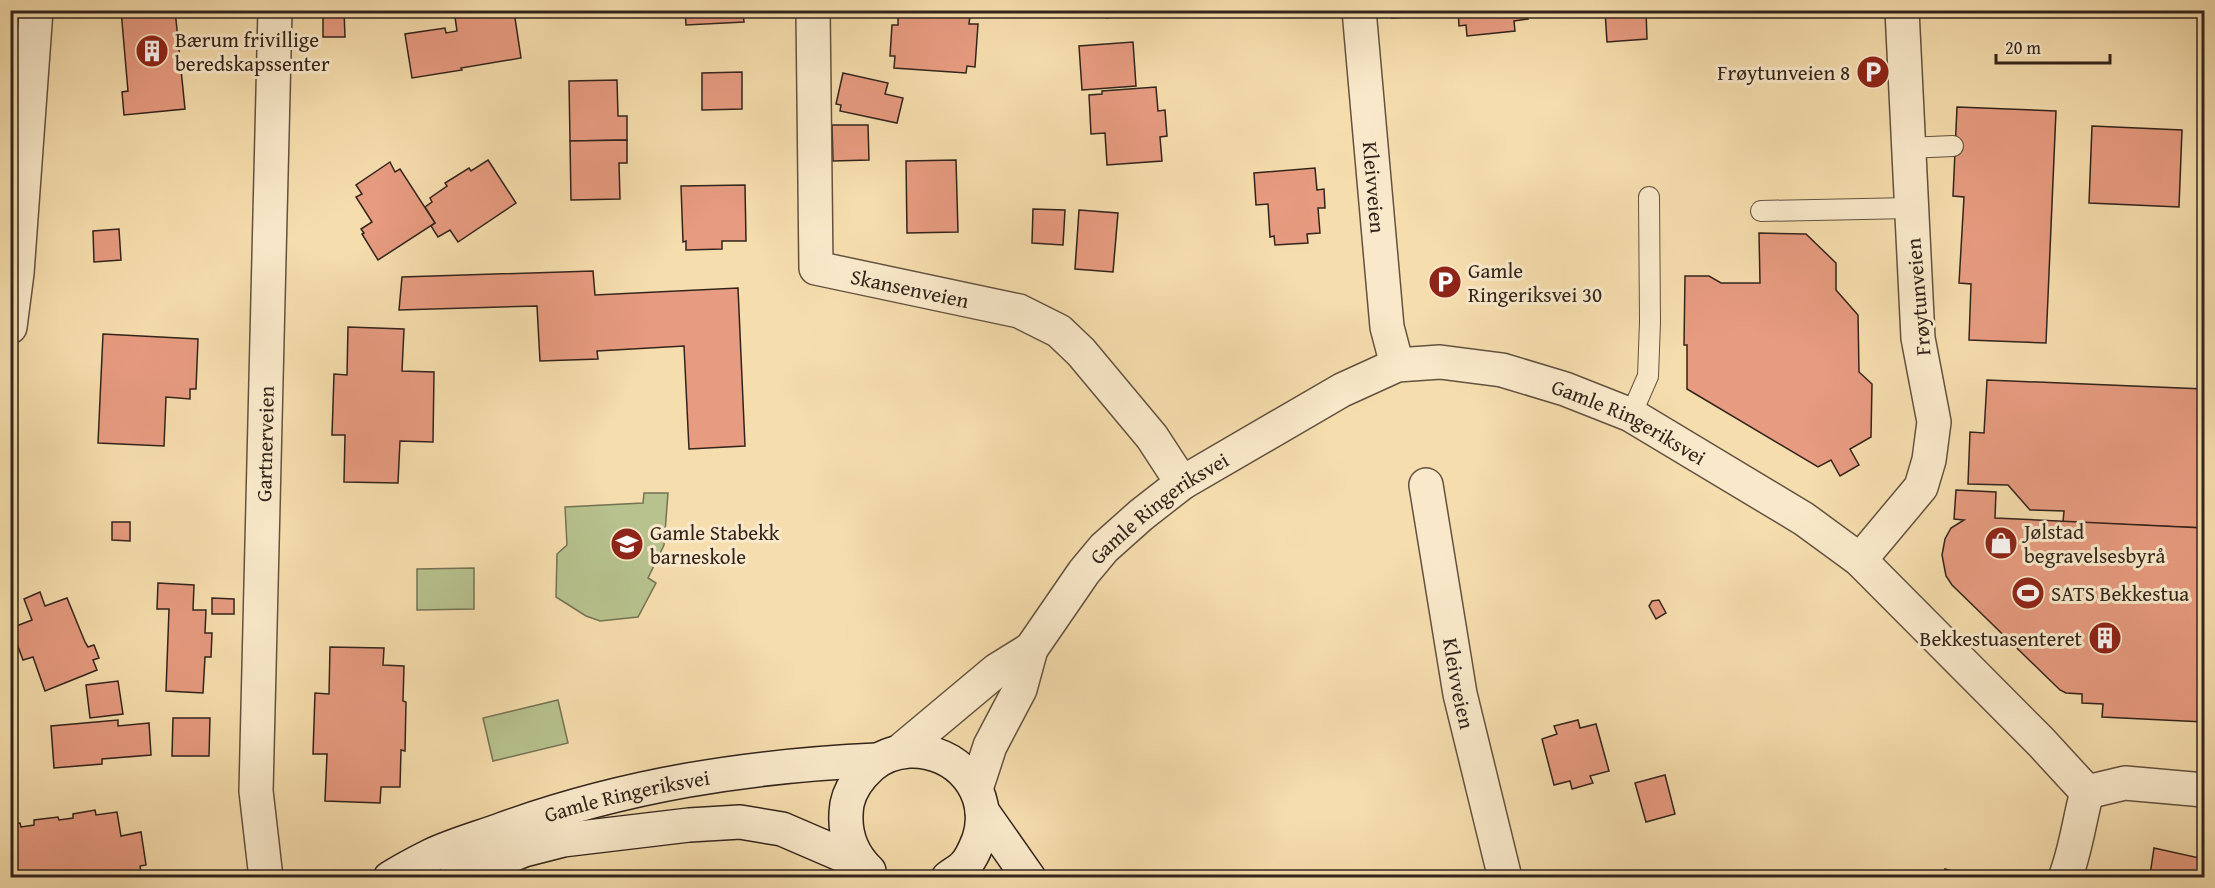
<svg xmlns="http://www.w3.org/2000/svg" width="2215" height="888" font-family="'Gentium Book Plus',serif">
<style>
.green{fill:#b7c28e;stroke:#747355;stroke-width:1.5}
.building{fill:#e79b80;stroke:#32241c;stroke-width:1.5}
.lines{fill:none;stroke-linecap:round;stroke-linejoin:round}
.service-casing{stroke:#635240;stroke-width:22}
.minor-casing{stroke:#635240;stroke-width:36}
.tertiary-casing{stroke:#635240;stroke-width:36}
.secondary-casing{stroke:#32241c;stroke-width:36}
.service{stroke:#f9e9ca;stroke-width:20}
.minor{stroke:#f9e9ca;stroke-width:33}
.tertiary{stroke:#f9e9ca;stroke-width:33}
.secondary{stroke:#f9e9ca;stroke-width:33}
.labels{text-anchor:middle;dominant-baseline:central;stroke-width:6;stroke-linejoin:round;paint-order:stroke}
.poi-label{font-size:21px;fill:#32241c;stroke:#f9e9ca;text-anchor:start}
.street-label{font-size:21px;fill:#32241c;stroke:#f9e9ca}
</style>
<rect width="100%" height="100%" fill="#f6ddad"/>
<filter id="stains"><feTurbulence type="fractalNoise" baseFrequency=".00333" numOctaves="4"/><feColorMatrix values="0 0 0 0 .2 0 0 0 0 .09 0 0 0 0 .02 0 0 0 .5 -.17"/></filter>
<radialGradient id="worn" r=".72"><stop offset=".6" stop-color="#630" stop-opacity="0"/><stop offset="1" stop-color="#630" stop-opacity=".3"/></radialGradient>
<g class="green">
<path d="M644,493H668L664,545L648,578L656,583L638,617L600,621L586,616L556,597L557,554L567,545L565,507L643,503Z"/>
<path d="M474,568V609L417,610V569Z"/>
<path d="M558,700L568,743L493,761L483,718Z"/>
</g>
<g class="building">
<path d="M121,10H175L185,109L124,115L122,92L128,91Z"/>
<path d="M323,10H344L345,37H323Z"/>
<path d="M454,10H517L518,17L515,18L521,58L461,68L462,70L412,78L405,34L445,28L446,33L457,31Z"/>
<path d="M685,10H743L744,22L686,25Z"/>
<path d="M1105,10H1163L1106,18Z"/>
<path d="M1392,10H1421V16L1392,18Z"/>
<path d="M1458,10H1527L1528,19L1514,21L1515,31L1467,36L1466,25L1459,26Z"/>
<path d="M1646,10L1647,39L1607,42L1605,11Z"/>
<path d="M898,13L970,16L969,24H978L975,67L967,66L966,73L894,68L895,56H890L892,25H898Z"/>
<path d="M1133,42L1136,86L1082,90L1079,46Z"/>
<path d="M742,72V109L702,110V73Z"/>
<path d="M843,73L888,83L885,94L903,98L897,123L840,111L841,105L836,104Z"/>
<path d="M617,80L618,116H627V140L570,141L569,81Z"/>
<path d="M1156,87L1158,111L1165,110L1167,136L1160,137L1162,161L1107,165L1105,133L1091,134L1089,95L1102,94V91Z"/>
<path d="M1957,107L2056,111L2046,343L1969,340L1971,284L1959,283L1964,197L1953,196Z"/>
<path d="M832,125H868L869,160L833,161Z"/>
<path d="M2092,126L2182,130L2179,207L2089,203Z"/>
<path d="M627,140V163H619L620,199L571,200L570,141Z"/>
<path d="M488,160L516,203L458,242L450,230L438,237L431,226L435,223L425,207L432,202L430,198L447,186L445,183L469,168L471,171Z"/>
<path d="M956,160L958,232L907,233L906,161Z"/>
<path d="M390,162L395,172L400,169L435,223L378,260L362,234L364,233L361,229L372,222L356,197L362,194L356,185Z"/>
<path d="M1315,168L1317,190L1324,189L1325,208H1318L1320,233L1307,234L1308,243L1275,245L1274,236L1270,237L1268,204L1256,205L1254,173Z"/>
<path d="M745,185L746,241H722V249L686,250V241L683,242L681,186Z"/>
<path d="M1033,209L1065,210L1063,245L1032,243Z"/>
<path d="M1079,210L1118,213L1113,272L1075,269Z"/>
<path d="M119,229L121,260L94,262L93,231Z"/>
<path d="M1759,233L1806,234L1836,263V290L1858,315L1859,372L1872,384L1871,437L1850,449L1859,465L1840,476L1831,460L1818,467L1687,389V345H1684L1685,276H1709L1721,283H1760Z"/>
<path d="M593,271L595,295L738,288L745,446L689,449L684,346L597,351L598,359L540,361L537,306L399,310L402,277Z"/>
<path d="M348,327L404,329L402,371L434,372L433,442L400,441L398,483L344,482L345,435H332L334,374L347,375Z"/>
<path d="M103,334L198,339L196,389H190V399L166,397L164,446L98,443Z"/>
<path d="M1987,380L2204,389V528L2063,522L2064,511L2030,510L2008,485L1968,484L1970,432L1984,433Z"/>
<path d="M1956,490L1996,492L1995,518L2204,528V722L2102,717L2103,704L2082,703V694L2066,693L2060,690L1952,585L1946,576L1942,555L1945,539L1951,528L1964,520L1954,519Z"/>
<path d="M112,522H130V541L112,540Z"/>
<path d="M158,583L194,585L193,610H206L205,633H212L211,657H205L203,693L166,691L169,609H157Z"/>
<path d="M40,592L45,606L67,598L85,642L88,647L94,645L99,658L93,660L97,670L45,691L33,657L23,660L11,628L32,620L24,599Z"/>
<path d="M212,598L234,599V614H212Z"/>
<path d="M1659,600L1666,613L1656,619L1649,606L1652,601Z"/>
<path d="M330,647L384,648L383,665L404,666L403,701L406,702L405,751L401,750L400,787H381L380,803L325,801L327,754H313L315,693L329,694Z"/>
<path d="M118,681L123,714L90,718L86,685Z"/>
<path d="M173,718H210L209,756H172Z"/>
<path d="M118,720V726L149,723L151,755L102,759V764L54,768L51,726Z"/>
<path d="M1578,720L1580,728L1596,724L1609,771L1590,776L1593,783L1572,789L1570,781L1554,785L1542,739L1557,734L1554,726Z"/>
<path d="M1665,775L1675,814L1646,822L1635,783Z"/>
<path d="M95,810L96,815L117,812L121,836L141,832L146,865L140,866L142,878H10V824L20,823L21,827L34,825V820L58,817L59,820L73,818V814Z"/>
<path d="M2154,848L2204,859V878H2136L2139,873L2150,875Z"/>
<path d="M1945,869L1974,877L1943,878Z"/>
</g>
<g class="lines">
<g class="service-casing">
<g id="service">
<path d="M1907,148L1953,146"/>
<path d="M1761,211L1911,208"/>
<path d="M1631,415L1648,376L1650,322L1649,197"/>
</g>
</g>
<g class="minor-casing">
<g id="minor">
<path id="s1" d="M813,10L816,268L1019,311L1059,331L1081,352L1152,437L1182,483"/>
<path id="s2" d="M1359,10L1387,327L1397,365"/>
<path d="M10,327L17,273L36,10"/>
<path id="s3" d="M1426,485L1460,694L1505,878"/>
<path d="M1860,560L1921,487L1929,460L1934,422L1918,338L1902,10"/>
<path id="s4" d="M266,878L256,791L275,10"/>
<path d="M2065,878C2076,850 2079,821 2087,792"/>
</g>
</g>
<g class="tertiary-casing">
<g id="tertiary">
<path d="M899,752L997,670L1031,649"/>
<path id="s5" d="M976,789L990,746L1020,689L1031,649L1084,572L1104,548L1141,515L1182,483L1342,390L1397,365L1440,362L1502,370L1565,389L1631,415L1804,519L1860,560L2040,741L2087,792L2125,783L2204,790"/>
</g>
</g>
<g class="secondary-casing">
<g id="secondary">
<path d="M982,811L1029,878"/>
<path d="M869,871C850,853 843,830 847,804C850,789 860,776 871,766C881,757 895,752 909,751C957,749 994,792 979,839C975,849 971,860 963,867C959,871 953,874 948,878"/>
<path id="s6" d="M390,878C403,870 416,863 430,856C453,845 479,838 503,829C625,785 747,766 877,760"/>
<path d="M455,878L524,850L563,840L689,825L740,822L782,829L861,863"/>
</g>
</g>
<use href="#service" class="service"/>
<use href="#minor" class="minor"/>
<use href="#tertiary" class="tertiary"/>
<use href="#secondary" class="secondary"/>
</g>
<defs>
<g id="building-disc" transform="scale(1.725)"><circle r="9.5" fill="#8f2418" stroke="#f9e9ca"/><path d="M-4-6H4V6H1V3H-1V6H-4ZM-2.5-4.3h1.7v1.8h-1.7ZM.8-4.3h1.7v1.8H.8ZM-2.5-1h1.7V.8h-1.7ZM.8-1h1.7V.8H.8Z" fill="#fff"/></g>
<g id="parking-disc" transform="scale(1.725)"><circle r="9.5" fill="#8f2418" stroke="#f9e9ca"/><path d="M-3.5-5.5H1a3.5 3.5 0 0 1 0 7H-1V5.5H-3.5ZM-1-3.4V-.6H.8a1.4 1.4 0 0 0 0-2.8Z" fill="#fff"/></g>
<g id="shop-disc" transform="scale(1.725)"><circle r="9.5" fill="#8f2418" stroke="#f9e9ca"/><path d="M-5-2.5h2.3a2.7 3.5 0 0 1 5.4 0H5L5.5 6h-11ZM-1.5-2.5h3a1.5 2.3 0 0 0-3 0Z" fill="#fff"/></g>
<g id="school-disc" transform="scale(1.725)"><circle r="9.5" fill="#8f2418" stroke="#f9e9ca"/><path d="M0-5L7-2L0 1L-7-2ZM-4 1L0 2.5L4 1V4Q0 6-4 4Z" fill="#fff"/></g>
<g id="stadium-disc" transform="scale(1.725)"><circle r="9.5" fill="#8f2418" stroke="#f9e9ca"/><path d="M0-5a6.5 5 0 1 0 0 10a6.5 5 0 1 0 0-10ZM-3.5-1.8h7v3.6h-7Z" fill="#fff"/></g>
</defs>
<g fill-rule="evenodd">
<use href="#building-disc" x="152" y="51"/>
<use href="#parking-disc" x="1873" y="72"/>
<use href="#parking-disc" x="1445" y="282"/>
<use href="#shop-disc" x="2001" y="543"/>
<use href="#school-disc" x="627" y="544"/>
<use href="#stadium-disc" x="2028" y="593"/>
<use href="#building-disc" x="2105" y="638"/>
</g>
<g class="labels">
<g class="poi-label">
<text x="175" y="39">Bærum frivillige<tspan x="175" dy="24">beredskapssenter</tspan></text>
<text x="1850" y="72" text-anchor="end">Frøytunveien 8</text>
<text x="1468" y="270">Gamle<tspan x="1468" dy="24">Ringeriksvei 30</tspan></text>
<text x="2024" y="531">Jølstad<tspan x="2024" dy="24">begravelsesbyrå</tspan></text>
<text x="650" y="532">Gamle Stabekk<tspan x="650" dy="24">barneskole</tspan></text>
<text x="2051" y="593">SATS Bekkestua</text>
<text x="2082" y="638" text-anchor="end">Bekkestuasenteret</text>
</g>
<g class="street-label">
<text stroke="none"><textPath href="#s2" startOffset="178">Kleivveien</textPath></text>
<text stroke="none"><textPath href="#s1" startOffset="354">Skansenveien</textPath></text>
<text transform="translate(1918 297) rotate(-95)">Frøytunveien</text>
<text stroke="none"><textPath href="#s5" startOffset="866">Gamle Ringeriksvei</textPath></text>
<text stroke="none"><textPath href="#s4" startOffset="435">Gartnerveien</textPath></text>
<text stroke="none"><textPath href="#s5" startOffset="344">Gamle Ringeriksvei</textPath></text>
<text stroke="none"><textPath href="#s3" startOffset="201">Kleivveien</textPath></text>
<text stroke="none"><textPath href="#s6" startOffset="252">Gamle Ringeriksvei</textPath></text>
</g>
</g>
<rect width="2215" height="888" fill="none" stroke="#f6ddad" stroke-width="36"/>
<rect x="12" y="12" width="2191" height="864" fill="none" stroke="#32241c" stroke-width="3"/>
<rect x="18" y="18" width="2179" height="852" fill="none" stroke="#32241c" stroke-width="1.5"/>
<path d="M1996 54v9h114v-9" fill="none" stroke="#32241c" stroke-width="3"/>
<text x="2005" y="54" font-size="18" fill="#32241c" stroke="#f9e9ca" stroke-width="4.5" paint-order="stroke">20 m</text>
<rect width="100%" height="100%" filter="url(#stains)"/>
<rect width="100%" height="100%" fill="url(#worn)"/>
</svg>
